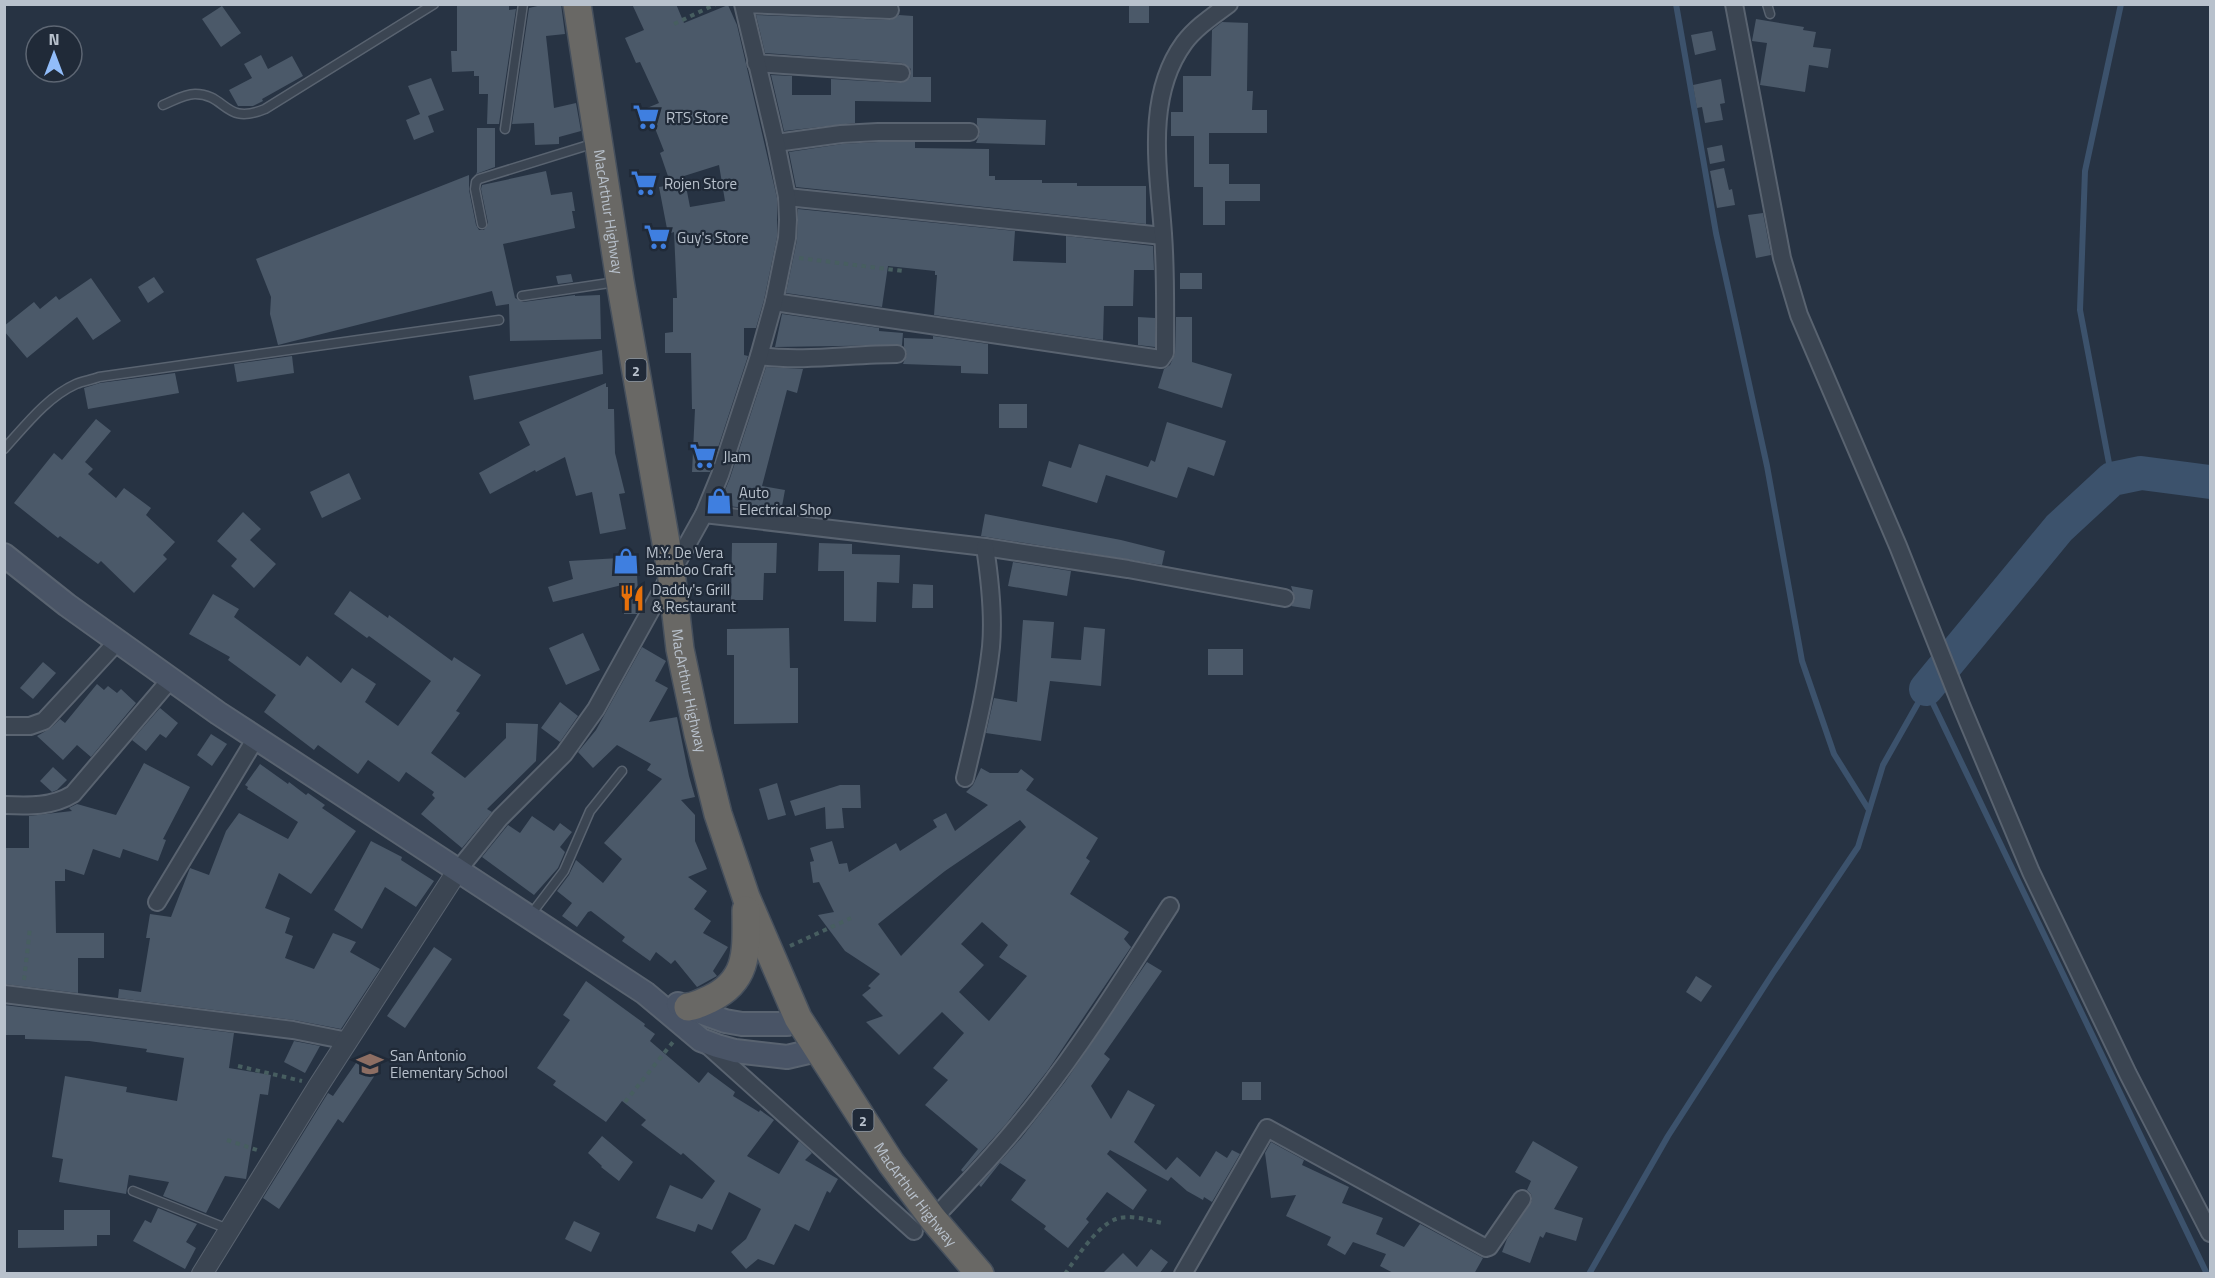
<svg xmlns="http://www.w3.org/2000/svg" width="2215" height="1278" font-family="'Titillium Web',sans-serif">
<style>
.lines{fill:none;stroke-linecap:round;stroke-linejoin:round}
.stream{stroke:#3c526c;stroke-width:6}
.river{stroke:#3c526c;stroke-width:34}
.building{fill:#4b5969;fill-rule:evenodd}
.service-casing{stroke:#596370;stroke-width:11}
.minor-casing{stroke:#596370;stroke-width:20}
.tertiary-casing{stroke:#596370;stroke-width:22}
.secondary-casing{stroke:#596370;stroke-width:26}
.trunk-casing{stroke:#46505d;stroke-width:30}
.path{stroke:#475e60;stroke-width:4;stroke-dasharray:4.5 4.5;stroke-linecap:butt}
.service{stroke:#3b4552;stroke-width:8}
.minor{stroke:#3b4552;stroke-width:16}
.tertiary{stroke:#3b4552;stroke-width:20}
.secondary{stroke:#495466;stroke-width:22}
.trunk{stroke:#696865;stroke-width:27}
.labels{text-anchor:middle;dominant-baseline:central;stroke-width:4.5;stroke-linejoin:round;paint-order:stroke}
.shield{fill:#202a38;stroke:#8a94a0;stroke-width:1.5}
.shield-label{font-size:14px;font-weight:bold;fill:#b8c1cc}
.poi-label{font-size:15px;fill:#b8c1cc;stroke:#202a38;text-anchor:start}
.street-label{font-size:15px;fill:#b8c1cc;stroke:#202a38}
</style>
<rect width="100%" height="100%" fill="#273343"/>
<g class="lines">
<g class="stream">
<path d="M1676,4L1716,233L1767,466L1802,661L1834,754L1869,810"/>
<path d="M2112,479L2080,310L2085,171L2121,4"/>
<path d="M1926,689L2207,1274"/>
<path d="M1589,1274L1668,1136L1773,973L1858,847L1883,765L1926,689"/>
</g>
<path class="river" d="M1926,689L2059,528L2112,479L2141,473L2210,482"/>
</g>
<g class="building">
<path d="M457,4H509V10L516,9L499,124H487L488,94H479V76H474V71L452,72L451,51H457Z"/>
<path d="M546,4H561L565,34L546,36L554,108L576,103L581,131L559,137V144L535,145L534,123L512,124L529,8Z"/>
<path d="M632,4H676L684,23L728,5L737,25L777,198V237L764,300L756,328H744V355L748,356L710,472H692L695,409H692L691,353H665V333L673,332V298H677L674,232L668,234L659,187L671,185L660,153L664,151L647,108L659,103L640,62L636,63L625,38L644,30ZM719,165L725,201L690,207L684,176Z"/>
<rect x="1129" y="4" width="20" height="19"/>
<path d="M222,6L241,33L221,47L202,19Z"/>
<path d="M756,15L890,20L899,15L913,16V77H931V102L855,101V123L784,131L771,75L792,76V95H831V79L901,83L910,78L911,69L902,63L765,53Z"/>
<path d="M1756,19L1804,27L1803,30L1816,32L1813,47L1831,49L1828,68L1809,65L1805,92L1760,85L1767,43L1752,41Z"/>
<path d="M1222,22L1248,23L1247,91H1253L1252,110H1267V133H1209V164H1229V184H1260V201H1225V225H1203V187H1194V136H1171V112H1183V76H1211L1212,30Z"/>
<path d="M1712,31L1716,50L1695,55L1691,35Z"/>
<path d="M261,55L268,69L292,56L303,76L262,99L263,101L253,106H238L229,90L252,78L244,64Z"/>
<path d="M431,78L444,110L428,116L434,132L414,140L406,120L420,114L408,86Z"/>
<path d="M1721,79L1725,103L1720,104L1723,120L1705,123L1702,107L1697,108L1693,85Z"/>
<path d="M977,118L1046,120L1045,145L976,143L980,133L977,124Z"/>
<path d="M477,128H495V167L476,174L477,172Z"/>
<path d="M878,142H915V148L989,149V176H995V180H1042V183H1077V186H1146V224L796,187L789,152L842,144Z"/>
<path d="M1722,145L1725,161L1710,164L1707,148Z"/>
<path d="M1724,168L1729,190L1732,189L1735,205L1717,208L1710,171Z"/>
<path d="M546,171L551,195L572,192L575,211H572L575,228L503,244L515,298L523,302L575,295V296L600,295L601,339L510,341L509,304L496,306L492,291L278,345L270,314L271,297L256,259L469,175V190L476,225L479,230H484L488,223L481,189L482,185Z"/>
<path d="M798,209L1015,231L1013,261L1066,263V236L1153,246L1154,270H1134L1133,306H1104L1103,340L934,315L937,275H935V271L888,266L882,307L786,293L797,240Z"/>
<path d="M1763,213L1771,255L1756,258L1748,215Z"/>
<rect x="1180" y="273" width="22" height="16"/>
<path d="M571,274L573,282L558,284L556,276Z"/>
<path d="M154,277L164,292L148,303L138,287Z"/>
<path d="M91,278L121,321L93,340L77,317L27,358L4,331V326L34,302L40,309L56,296L59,300Z"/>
<path d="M782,314L879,328V331L903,333L902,345L775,347Z"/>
<path d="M1138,317L1155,318V347L1138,345Z"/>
<path d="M1176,317H1192V362L1232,374L1222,408L1158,388L1164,369L1170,365L1175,354Z"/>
<path d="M933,336L988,344V374L961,373V366L903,364L907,354L904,347V338L933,339Z"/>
<path d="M602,350L603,374L474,400L469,376Z"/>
<path d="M292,356L294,373L237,382L234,364Z"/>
<path d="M766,367L803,369L797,393L787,390L762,486L785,490L781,512L719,505L730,478Z"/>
<path d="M175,373L179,393L88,409L84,388L100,383Z"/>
<path d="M606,383V387H608V409H614L615,453L625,493L619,494L626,529L600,534L592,492L576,496L565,457L536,472L535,470L490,494L479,473L530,445L519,422Z"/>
<rect x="999" y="404" width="28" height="24"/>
<path d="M96,419L111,431L85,462L93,469L88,474L116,498L124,488L151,508L146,515L175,542L163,555L167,559L134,593L101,561L98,564L60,536L58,538L14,503L54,453L62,460Z"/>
<path d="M1167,422L1226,441L1214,476L1188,467L1177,498L1106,475L1097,503L1042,486L1049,461L1071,468L1079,444L1148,467L1151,460L1155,462Z"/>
<path d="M349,473L361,499L322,518L310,492Z"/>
<path d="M243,512L261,529L250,540L276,564L254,588L231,566L237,559L217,541Z"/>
<path d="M985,514L1121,540L1165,551L1162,565L981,536Z"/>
<path d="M732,543H777L776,573H764L763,600H731Z"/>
<path d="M819,543L852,544V554L900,555L899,583L877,582L876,622L844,621V571H818Z"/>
<path d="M636,557L639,610L637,614H624L622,585L553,602L548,587L573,579L569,561Z"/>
<path d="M1013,562L1071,571L1067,596L1008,586Z"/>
<path d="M913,584L933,585V608H912Z"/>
<path d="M1291,586L1313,590L1310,609L1291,606L1295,599Z"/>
<path d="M350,591L388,618L389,615L452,661L454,657L481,675L456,711L460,713L431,753L465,778L506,738V723L538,724L536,761L487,809L492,812L462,848L421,814L435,798L432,795L434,792L406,772L399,782L368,760L358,774L318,745L314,750L264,712L276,695L228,660L230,657L189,634L213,594L239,609L234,617L300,666L307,656L341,683L352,668L376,684L365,702L398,726L431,681L369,636L367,638L334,614Z"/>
<path d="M1023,620L1054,622L1051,658L1081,660L1084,627L1105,629L1101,686L1050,681L1041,741L986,733L994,698L1017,702Z"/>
<path d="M789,628L790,668H798V723L734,724V655H727V629Z"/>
<path d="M583,633L600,670L566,685L549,648Z"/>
<path d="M642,647L666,661L655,681L668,688L649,722L677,717L689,776L695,797L681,800L695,815V841L707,869L688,877L707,891L694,909L711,921L703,933L728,947L713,971L717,976L697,987L675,960L671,964L656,952L650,961L622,941L625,937L591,911L588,912L577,927L562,916L572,903L557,891L569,875L576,860L603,883L622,859L604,843L662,779L647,770L651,764L617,745L593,768L578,752L596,730Z"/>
<rect x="1208" y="649" width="35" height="26"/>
<path d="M43,662L56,673L33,699L20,688Z"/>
<path d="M97,684L104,690L108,686L117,693L121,689L136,703L91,757L77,745L63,760L37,736L51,728L60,719L65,723Z"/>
<path d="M560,702L578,716L560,742L541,728Z"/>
<path d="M160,708L178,723L166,738L160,734L146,751L132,740Z"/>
<path d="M211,734L227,744L212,766L197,755Z"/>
<path d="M144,763L190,787L163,839L166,840L158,861L123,849L120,858L93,849L84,875L65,869V881H55L56,933H104V958H78V993L4,984V848H29V816L72,811L69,808L77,804L116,815Z"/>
<path d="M260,764L288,784L289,782L306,795L308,793L325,805L322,808L356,831L311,894L279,873L265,908L290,918L285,933L293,936L285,958L314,969L333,933L356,942L350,952L380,969L341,1029L294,1020L118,998L119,989L141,992L150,938H146L150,914L171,917L190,868L209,875L226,831L239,813L288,839L298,822L247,789L248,787L245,785Z"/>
<path d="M53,767L67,780L57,790L52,792L40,781Z"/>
<path d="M981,768L990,773H1018L1021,769L1034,779L1026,790L1098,838L1086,858L1090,861L1070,894L1129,932L1124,939L1131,947L1048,1070L1006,1124L963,1172L961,1170L978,1149L925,1105L948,1080L933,1068L964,1033L942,1012L899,1055L866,1022L883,1016L862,995L871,988L868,986L880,974L845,951L818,915L834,912L819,882L813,883L810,862L814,861L810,848L832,841L839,864L847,863L849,872L896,843L900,851L937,827L933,820L946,813L955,831L988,805L966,792L973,785ZM1020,820L1026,827L901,956L878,924L945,871ZM982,922L1008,945L999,957L1027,976L989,1021L959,992L984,965L961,944Z"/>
<path d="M777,783L786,815L768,820L759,789Z"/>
<path d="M840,785H860L861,808H842L844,828L826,829L825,807L795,816L790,801Z"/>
<path d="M532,816L554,831L560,823L572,832L560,847L565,852L558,868L534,895L482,857L508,825L520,833Z"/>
<path d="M371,841L402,857L401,860L434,881L416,907L385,887L362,929L334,910Z"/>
<path d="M434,947L452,959L405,1028L387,1016Z"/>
<path d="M1147,962L1162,971L1104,1054L1110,1059L1091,1086L1111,1119L1128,1090L1155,1105L1134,1142L1166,1170L1177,1157L1200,1177L1216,1151L1227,1158L1232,1150L1240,1154L1212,1202L1204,1197L1203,1200L1187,1191L1171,1177L1168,1181L1110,1150L1107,1154L1147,1190L1133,1210L1107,1192L1086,1219L1089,1222L1068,1248L1044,1229L1046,1226L1011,1200L1026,1180L1000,1163L981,1187L979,1185L1022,1137L1065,1082Z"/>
<path d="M1696,976L1712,986L1701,1002L1686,992Z"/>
<path d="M586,981L645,1024L644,1026L655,1034L650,1041L699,1083L708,1072L735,1092L733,1096L759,1112L760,1110L774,1120L747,1156L779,1174L799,1141L812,1153L805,1160L838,1179L830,1193L827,1191L809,1231L795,1224L774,1265L758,1259L746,1269L731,1252L746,1239L761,1209L729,1192L712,1230L698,1224L695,1232L656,1218L670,1185L702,1199L715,1181L683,1153L681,1155L641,1125L646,1120L622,1101L606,1122L553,1085L556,1081L537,1068L570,1020L563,1015Z"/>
<path d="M4,1005L234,1033L229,1068L271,1075L268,1095L260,1094L246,1179L225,1176L206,1213L163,1196L169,1182L129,1175L126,1194L59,1182L63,1159L52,1157L65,1076L127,1087L126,1092L177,1101L184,1058L146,1052L147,1049L89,1041L25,1039V1035H4Z"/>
<path d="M294,1041L320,1046L305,1073L284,1062Z"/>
<path d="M356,1063L375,1075L343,1123L338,1119L279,1209L263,1198L328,1093L333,1096Z"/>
<rect x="1242" y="1082" width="19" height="18"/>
<path d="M602,1136L633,1162L619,1181L601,1167L602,1166L588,1153Z"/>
<path d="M1533,1141L1578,1167L1554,1209L1583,1218L1576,1241L1546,1232L1543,1238L1540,1236L1530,1263L1502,1252L1507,1239L1532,1200L1531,1194L1527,1190L1531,1181L1515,1172Z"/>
<path d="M1271,1142L1304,1160L1302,1165L1349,1187L1342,1203L1383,1218L1376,1234L1404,1247L1420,1224L1483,1258L1474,1274H1395L1380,1266L1386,1254L1353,1242L1345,1255L1327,1245L1331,1237L1286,1216L1296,1195L1271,1198L1265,1153Z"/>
<path d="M158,1208L197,1224L186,1242L196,1248L185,1269L133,1241L145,1220L151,1223Z"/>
<path d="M64,1210H110V1235H97V1246L18,1248V1230H64Z"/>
<path d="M574,1221L600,1233L591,1252L565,1239Z"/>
<path d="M1151,1249L1168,1262L1159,1274H1102L1123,1253L1137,1267Z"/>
</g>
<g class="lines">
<g class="service-casing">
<g id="service">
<path d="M1767,4L1770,14"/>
<path d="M163,105C173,101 184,94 195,94C227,94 224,126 265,109L434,4"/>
<path d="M505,129L523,4"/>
<path d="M482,224L475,189L476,182L479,179L595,143"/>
<path d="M522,296L616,282"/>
<path d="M4,449C25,426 47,397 76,384C83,381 91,380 99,377L499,320"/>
<path d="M529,917L564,871L590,811L622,771"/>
<path d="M133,1191L228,1229"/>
</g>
</g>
<g class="minor-casing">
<g id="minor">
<path d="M1734,4L1782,258L1799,315L1898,546L1961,705L2031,872L2128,1074L2210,1233"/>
<path d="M756,63L901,73"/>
<path d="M776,143L841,134L878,132H970"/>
<path d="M787,197L1163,236"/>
<path d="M774,302L1161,359L1165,353C1165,314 1166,274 1163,234C1159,172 1144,98 1184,43C1196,27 1213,16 1229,4"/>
<path d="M759,356C805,362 851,354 897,354"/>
<path d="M704,514L985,547L1128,569L1285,598"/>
<path d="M4,726H30L44,721L117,642"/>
<path d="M965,778C975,735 986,692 991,647C994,614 990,580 985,547"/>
<path d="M4,805C29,806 52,807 73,794L170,680"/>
<path d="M458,870L500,818L564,754L596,709L704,514L720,475L759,356L774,302L787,238L788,220L787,197L776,143L743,4L890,10"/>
<path d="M157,902L256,738"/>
<path d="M4,994L293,1030L348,1041"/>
<path d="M706,1044L914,1231"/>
<path d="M933,1219C970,1180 1006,1142 1039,1099C1086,1039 1128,971 1170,906"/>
<path d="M1183,1274L1267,1128L1486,1248L1489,1247L1522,1199"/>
</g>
</g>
<g class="tertiary-casing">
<path id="tertiary" d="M202,1274L319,1085L458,870"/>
</g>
<g class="secondary-casing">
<g id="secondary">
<path d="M4,555L67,605L218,713L645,993L701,1040L717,1046L735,1051L787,1057L817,1050"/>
<path d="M678,1004L725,1021L742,1024H787L798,1018"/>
</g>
</g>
<g class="trunk-casing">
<g id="trunk">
<path id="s1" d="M577,4L620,281L671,571L680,649L698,734L718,814L746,897L798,1018L891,1163L933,1219L980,1274"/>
<path d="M688,1007C696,1006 703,1002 710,999C750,980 746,949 746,910"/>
</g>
</g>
<g class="path">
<path d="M674,24L716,4"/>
<path d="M799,258L903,271"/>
<path d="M790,946L851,918"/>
<path d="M24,980L30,928"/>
<path d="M238,1066L302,1081"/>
<path d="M625,1102L673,1042"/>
<path d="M227,1140L257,1150"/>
<path d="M1065,1274C1076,1258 1098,1225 1116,1219C1130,1214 1148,1220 1162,1223"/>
</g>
<use href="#service" class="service"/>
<use href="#minor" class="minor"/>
<use href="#tertiary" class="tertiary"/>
<use href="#secondary" class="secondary"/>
<use href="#trunk" class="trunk"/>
</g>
<defs>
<g id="supermarket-bare" transform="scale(2.07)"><path d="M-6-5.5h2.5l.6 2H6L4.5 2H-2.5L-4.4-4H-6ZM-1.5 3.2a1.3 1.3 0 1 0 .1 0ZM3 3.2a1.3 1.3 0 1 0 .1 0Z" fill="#3f7fe0" stroke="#202a38" stroke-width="2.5" paint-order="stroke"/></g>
<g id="shop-bare" transform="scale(2.07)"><path d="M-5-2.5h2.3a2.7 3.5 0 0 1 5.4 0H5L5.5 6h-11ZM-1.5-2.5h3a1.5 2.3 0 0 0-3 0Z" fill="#3f7fe0" stroke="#202a38" stroke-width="2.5" paint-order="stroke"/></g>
<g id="restaurant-bare" transform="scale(2.07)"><path d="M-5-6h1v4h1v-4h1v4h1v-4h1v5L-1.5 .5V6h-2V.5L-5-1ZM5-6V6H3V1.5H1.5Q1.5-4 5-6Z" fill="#e8710a" stroke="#202a38" stroke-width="2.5" paint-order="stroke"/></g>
<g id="school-bare" transform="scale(2.07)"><path d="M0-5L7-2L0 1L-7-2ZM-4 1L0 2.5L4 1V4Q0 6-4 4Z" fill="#8d6e63" stroke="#202a38" stroke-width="2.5" paint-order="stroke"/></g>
</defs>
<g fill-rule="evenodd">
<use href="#supermarket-bare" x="646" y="117"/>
<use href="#supermarket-bare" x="644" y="183"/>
<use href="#supermarket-bare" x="657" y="237"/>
<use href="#supermarket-bare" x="703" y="456"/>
<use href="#shop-bare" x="719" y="501"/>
<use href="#shop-bare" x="626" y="561"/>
<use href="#restaurant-bare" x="632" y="598"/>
<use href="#school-bare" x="370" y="1064"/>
</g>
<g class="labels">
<g class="shield">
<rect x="625.5" y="359" width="21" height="22" rx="4.5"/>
<rect x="852.5" y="1109" width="21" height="22" rx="4.5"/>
</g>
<g class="shield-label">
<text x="636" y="370">2</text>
<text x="863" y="1120">2</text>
</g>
<g class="poi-label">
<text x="666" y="117">RTS Store</text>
<text x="664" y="183">Rojen Store</text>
<text x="677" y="237">Guy's Store</text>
<text x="723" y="456">Jlam</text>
<text x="739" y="492">Auto<tspan x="739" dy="17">Electrical Shop</tspan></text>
<text x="646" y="552">M.Y. De Vera<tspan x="646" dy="17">Bamboo Craft</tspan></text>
<text x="652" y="589">Daddy's Grill<tspan x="652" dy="17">&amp; Restaurant</tspan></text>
<text x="390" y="1055">San Antonio<tspan x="390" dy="17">Elementary School</tspan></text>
</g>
<g class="street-label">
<text stroke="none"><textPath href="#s1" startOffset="210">MacArthur Highway</textPath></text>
<text stroke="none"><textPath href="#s1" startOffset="696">MacArthur Highway</textPath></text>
<text stroke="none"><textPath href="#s1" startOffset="1254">MacArthur Highway</textPath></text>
</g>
</g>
<rect width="2215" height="1278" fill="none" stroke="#b8c1cc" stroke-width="12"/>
<g transform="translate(54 54)"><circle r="28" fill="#202a38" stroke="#5d6673" stroke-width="1.5"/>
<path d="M0-4.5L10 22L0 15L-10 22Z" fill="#91bcf9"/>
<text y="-9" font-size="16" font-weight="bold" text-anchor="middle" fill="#b8c1cc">N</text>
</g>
</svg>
